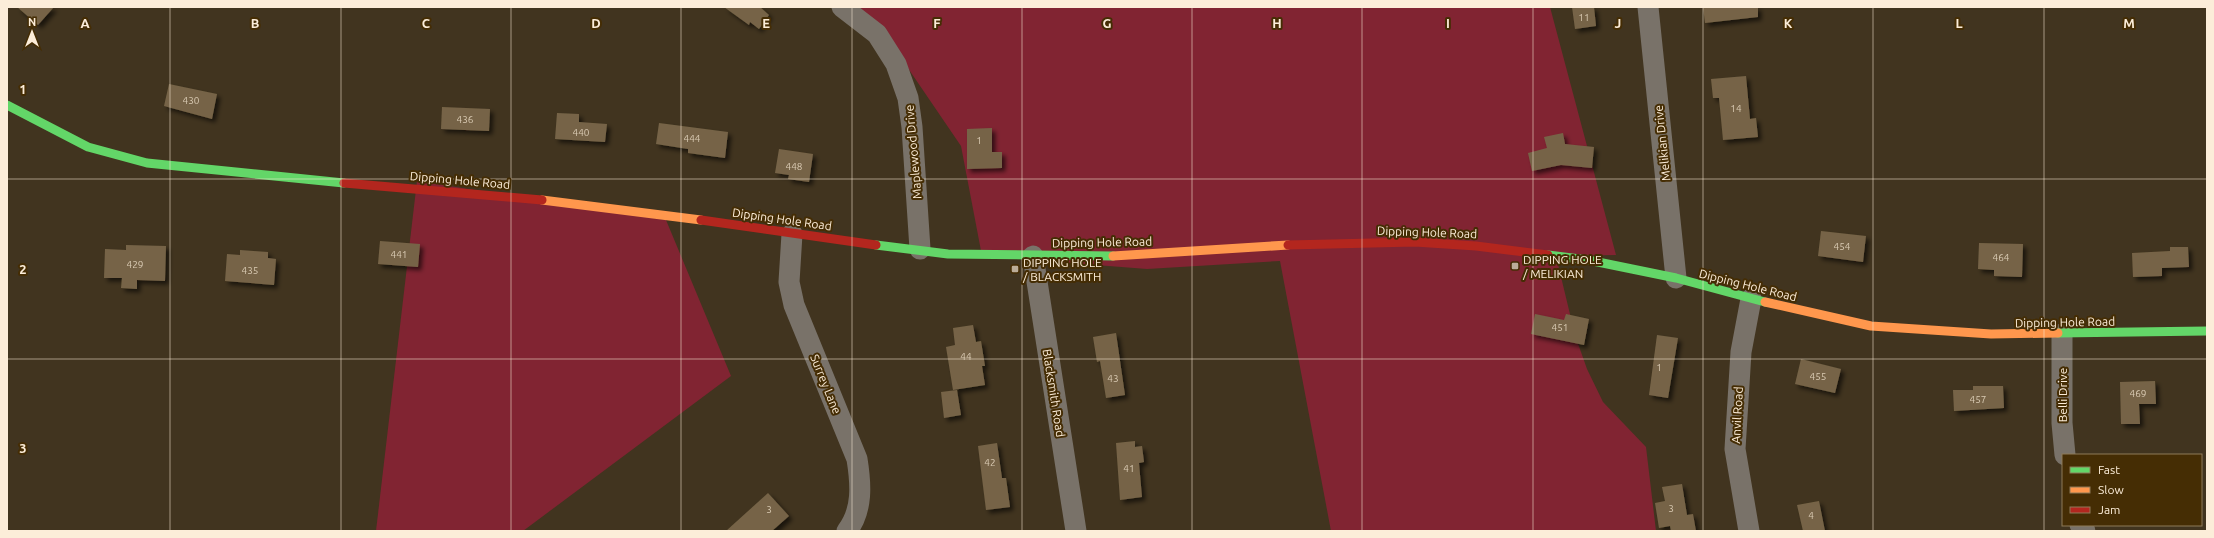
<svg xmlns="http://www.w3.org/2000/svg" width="2214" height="538" font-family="Ubuntu,sans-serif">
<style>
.green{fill:#812432}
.building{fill:#766447;filter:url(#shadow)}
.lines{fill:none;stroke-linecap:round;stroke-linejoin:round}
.street{stroke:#797269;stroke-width:21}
.fast{stroke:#63d668;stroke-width:9}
.slow{stroke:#ff974d;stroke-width:9}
.jam{stroke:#b3261e;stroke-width:9}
.grid{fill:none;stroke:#fcedd9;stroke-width:1;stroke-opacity:0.55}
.poi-dot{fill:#bbac98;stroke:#452d04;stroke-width:1.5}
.labels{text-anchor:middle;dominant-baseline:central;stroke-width:4;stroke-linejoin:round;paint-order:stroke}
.number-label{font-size:10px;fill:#dacbb4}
.street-label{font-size:12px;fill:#fcedd9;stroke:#452d04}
.poi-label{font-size:12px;fill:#fcedd9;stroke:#452d04;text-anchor:start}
.grid-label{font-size:13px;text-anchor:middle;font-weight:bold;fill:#fcedd9;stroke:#452d04;stroke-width:4;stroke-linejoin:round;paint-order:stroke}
</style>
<defs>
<filter id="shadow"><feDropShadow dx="3.5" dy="3.5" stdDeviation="2" flood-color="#0009"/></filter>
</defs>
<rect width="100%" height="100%" fill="#41341f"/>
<g class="green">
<path d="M842,7H1550L1616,255L1556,256L1575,335L1587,369L1603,402L1646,447L1656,531H1331L1280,261L1147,269L982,256L961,146L899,55Z"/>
<path d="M417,181L666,220L731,376L523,531H376Z"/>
</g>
<g class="building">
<path d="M17,7H54L38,25Z"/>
<path d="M724,7H760L769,15L759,29L750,22L749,25Z"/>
<path d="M1572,7H1594L1596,26L1575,29Z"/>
<path d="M1703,7H1758V17L1705,23Z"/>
<path d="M1746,76L1750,119L1756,118L1758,137L1723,140L1719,98H1713L1711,79Z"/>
<path d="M169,84L217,94L212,119L164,106Z"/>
<path d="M442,107L490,109L489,131L441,129Z"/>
<path d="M557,113L579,114V122L607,124L605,142L555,139Z"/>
<path d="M659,123L728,132L725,158L688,153V149L656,144Z"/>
<path d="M992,128V152H1002V168L967,169V129Z"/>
<path d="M1563,133L1565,144L1594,147L1592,168L1561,165L1532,171L1528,153L1547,148L1544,137Z"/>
<path d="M779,149L813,154L809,182L788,179L789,175L775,173Z"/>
<path d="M1821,231L1866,236L1863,262L1818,256Z"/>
<path d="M380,241L420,244L418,267L378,264Z"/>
<path d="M1979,243L2023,244L2022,277L1994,276V270L1978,269Z"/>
<path d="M126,245L166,246L165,281L137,280V289L121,288L122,278H104L105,249L126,250Z"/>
<path d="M2170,247H2188L2189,267L2162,268V276L2133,277L2132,253L2170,251Z"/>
<path d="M240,250L268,252V258L276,259L274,285L225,281L227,254L240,255Z"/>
<path d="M1535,314L1564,320L1566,314L1589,319L1584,345L1531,334Z"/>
<path d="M973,325L976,342L981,341L985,366H982L985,385L953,390L946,347L955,345L953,328Z"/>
<path d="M1116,333L1125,395L1106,398L1100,361L1097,362L1093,337Z"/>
<path d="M1657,335L1678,338L1668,398L1649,395Z"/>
<path d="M1801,359L1841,369L1835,393L1795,384Z"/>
<path d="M2155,381L2156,404H2139L2140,424H2121L2120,382Z"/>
<path d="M1973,386H2003L2004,408L1954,411L1953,390H1973Z"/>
<path d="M957,390L961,415L944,418L941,392Z"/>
<path d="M1135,441V447L1142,446L1144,462L1139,463L1142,497L1120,500L1116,443Z"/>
<path d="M997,443L1002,478H1006L1010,507L986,510L978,446Z"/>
<path d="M1682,484L1687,515L1693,514L1696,531H1671L1670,526L1659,528L1655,503L1665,501L1662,487Z"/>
<path d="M768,493L789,516L772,531H726Z"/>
<path d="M1819,501L1825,531H1803L1797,505Z"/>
</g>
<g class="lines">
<g class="street">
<path d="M842,7L877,34L896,64L908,98L912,127L920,249"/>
<path d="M1648,7L1676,278"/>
<path d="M792,234L789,282L794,305L857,459C861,484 863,510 847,531"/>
<path d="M1033,256L1076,531"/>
<path d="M2062,334V423L2065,455"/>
<path d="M2080,525L2085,531"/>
<path d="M1749,531L1735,449L1741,352L1751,299"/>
</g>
<g class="fast">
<path d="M7,105L88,147L147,163L344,183"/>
<path d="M876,245L948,254L1113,256"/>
<path d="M1548,255L1588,260L1676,278L1765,302"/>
<path d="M2058,333L2207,331"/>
</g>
<g class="slow">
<path d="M542,200L701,220"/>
<path d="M1113,256L1288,245"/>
<path d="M1765,302L1871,326L1991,334L2058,333"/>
</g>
<g class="jam">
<path d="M344,183L542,200"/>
<path d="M701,220L876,245"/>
<path d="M1288,245L1415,242L1476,246L1548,255"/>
</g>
</g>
<path class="grid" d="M170,7V531M341,7V531M511,7V531M681,7V531M852,7V531M1022,7V531M1192,7V531M1362,7V531M1533,7V531M1703,7V531M1873,7V531M2044,7V531M7,179H2207M7,359H2207"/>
<g class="poi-dot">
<rect x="1511" y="262" width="8" height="8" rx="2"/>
<rect x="1011" y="265" width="8" height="8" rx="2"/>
</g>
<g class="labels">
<g class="number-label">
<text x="1584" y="17">11</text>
<text x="191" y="100">430</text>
<text x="1736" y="108">14</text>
<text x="465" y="119">436</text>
<text x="581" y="132">440</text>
<text x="692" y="138">444</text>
<text x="979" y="140">1</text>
<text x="794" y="166">448</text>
<text x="1842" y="246">454</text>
<text x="399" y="254">441</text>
<text x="2001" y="257">464</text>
<text x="135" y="264">429</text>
<text x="250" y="270">435</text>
<text x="1560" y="327">451</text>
<text x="966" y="356">44</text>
<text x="1659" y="367">1</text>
<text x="1818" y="376">455</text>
<text x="1113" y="378">43</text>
<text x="2138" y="393">469</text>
<text x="1978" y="399">457</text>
<text x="990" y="462">42</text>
<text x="1129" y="468">41</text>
<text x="1671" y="508">3</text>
<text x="769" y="509">3</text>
<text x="1811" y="515">4</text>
</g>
<g class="street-label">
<text transform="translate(1662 143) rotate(-96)">Melikian Drive</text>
<text transform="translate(913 152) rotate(-95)">Maplewood Drive</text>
<text transform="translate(460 180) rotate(5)">Dipping Hole Road</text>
<text transform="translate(782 219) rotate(8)">Dipping Hole Road</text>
<text transform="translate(1427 232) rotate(2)">Dipping Hole Road</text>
<text transform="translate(1102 242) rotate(-1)">Dipping Hole Road</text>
<text transform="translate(1748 285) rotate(14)">Dipping Hole Road</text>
<text transform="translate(2065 322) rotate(-1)">Dipping Hole Road</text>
<text transform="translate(826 384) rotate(68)">Surrey Lane</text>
<text transform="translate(1054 393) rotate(81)">Blacksmith Road</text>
<text transform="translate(2062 395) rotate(-90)">Belli Drive</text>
<text transform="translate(1737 415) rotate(-87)">Anvil Road</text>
</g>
<g class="poi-label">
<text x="1523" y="259">DIPPING HOLE<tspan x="1523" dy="14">/ MELIKIAN</tspan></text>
<text x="1023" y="262">DIPPING HOLE<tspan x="1023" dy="14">/ BLACKSMITH</tspan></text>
</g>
</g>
<g class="grid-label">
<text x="85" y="28">A</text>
<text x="255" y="28">B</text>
<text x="426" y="28">C</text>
<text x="596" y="28">D</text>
<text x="766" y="28">E</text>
<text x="937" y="28">F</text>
<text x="1107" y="28">G</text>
<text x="1277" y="28">H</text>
<text x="1448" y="28">I</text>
<text x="1618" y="28">J</text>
<text x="1788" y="28">K</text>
<text x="1959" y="28">L</text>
<text x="2129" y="28">M</text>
<text x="23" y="94">1</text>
<text x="23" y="274">2</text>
<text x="23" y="453">3</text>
</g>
<rect width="2214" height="538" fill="none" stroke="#fcedd9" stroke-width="16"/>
<rect x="2062" y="454" width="140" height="72" fill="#452d04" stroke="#8e7a59"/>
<rect x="2070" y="467" width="20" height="6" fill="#63d668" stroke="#8e7a59"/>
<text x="2098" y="474" font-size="12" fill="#fcedd9">Fast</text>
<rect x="2070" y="487" width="20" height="6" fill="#ff974d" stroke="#8e7a59"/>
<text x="2098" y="494" font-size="12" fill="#fcedd9">Slow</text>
<rect x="2070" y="507" width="20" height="6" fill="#b3261e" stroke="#8e7a59"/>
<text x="2098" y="514" font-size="12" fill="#fcedd9">Jam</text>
<g transform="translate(32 32)" stroke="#452d04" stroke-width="3" paint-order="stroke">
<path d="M0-3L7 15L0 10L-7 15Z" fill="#fcedd9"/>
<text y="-6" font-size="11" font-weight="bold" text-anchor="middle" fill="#fcedd9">N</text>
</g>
</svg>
